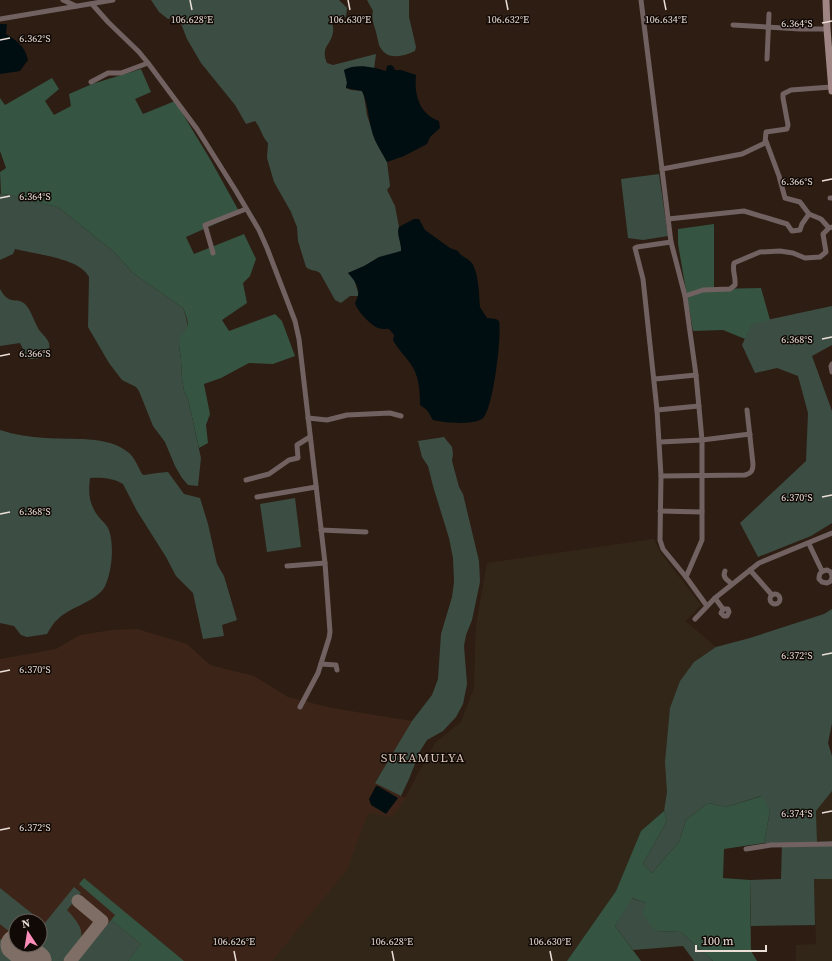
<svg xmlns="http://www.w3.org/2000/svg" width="832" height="961" font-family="'Source Serif 4',serif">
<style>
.built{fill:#3c2518;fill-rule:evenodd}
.industrial{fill:#322618}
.green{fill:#3c4e43}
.forest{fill:#355442}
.water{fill:#000e11}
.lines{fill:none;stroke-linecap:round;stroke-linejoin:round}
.taxiway{stroke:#7e6e66;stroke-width:13}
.runway{stroke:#7e6e66;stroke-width:31}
.street{stroke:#716160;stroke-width:5}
.secondary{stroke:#9f8583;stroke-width:7}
.ticks{fill:none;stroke:#ebdfd8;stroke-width:1.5}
.labels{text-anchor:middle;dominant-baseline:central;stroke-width:3;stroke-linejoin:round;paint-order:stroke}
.quarter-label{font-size:13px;letter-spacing:1px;fill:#dbc4b7;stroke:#100905}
.ticks-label{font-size:10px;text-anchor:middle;fill:#ebdfd8;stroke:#100905;stroke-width:3;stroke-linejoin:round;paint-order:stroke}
</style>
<rect width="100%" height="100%" fill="#2e1d13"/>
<path class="built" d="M654,539L660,552L701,605L685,621L716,647L694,662L680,681L664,811L641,831L567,961H0V659L56,649L80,635L112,630L137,629L187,644L210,665L254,676L288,697L332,708L412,721L399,744L375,782L405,798L435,743L461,722L474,688L476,627L487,563ZM16,921H40V945H16Z"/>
<g class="industrial">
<path d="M654,539L660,552L701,605L685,621L716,647L694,662L680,681L671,708L665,762L667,792L664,811L641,831L616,891L567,961H272L347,870L368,813L392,817L406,798L435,743L461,722L474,688L476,627L487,563Z"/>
<path d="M832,791V841L817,842L816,811Z"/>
<path d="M814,879H832V961H796V945L816,944Z"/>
</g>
<g class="green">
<path d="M151,0H339L347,8L346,17L331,19C332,23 334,28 333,32C331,46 320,46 327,63L333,65L376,54L374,69L364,67L344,70L347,83L346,88L351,90L362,91L364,96L367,115L375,140L387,162L390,186L387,190L395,206L399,227L398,231L401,247V251L348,273L354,279L359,296H350L341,303L335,300L320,273C316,270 310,271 306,267L298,241L297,227L291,212L274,182L267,158L268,143C262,137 261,128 255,121L246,124L235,105L201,63L187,39L178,16L168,19L159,12Z"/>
<path d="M367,0H409V17L416,47L415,51C402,57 386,61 379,45C378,41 377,36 376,32C374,24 371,19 373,11Z"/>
<path d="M659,174L668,236L643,240L628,238L621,179Z"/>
<path d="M0,194L11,195L25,200L58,207L114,252L133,273L183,308L186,317L188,328L179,345L181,360L182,379L184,391L188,399L201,458L198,486L188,485L182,478L175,466L165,442L153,426L139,391L136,387L122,380L109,363L88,327L89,277C80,258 34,254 15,249L13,254L0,260Z"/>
<path d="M0,289C10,307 16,296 25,304C31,310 33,319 37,326C39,332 45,335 48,341C51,346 49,355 43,357C39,359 32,359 28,359L20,343L0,346Z"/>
<path d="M832,306V345L812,356L832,411V523L811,536L758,557L740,523L806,461L808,413L798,376L777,368L755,373L742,345L752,323Z"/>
<path d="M0,430C15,435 30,437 45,438C70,440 109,435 129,453C135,458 138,467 142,474L144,475L157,473L168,472L184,494L200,498L208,524L217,564L224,576L237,620L222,625L224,636L203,639L193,593L176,576L166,557L137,511L123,484C114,478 101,477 90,478C88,493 89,504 98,516C101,520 106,524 108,528C115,543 112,574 104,588C95,602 70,607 58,619C53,623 50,629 47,634L27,637L21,635L14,626L0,623Z"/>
<path d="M444,437L452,447L453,454L452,461L459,487L463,494L479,561L480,582L472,620L466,635L464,646L467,684L463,704L456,717L443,731L427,740L420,751L409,779L401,796L375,783L412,721L432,695L438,679L441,634L452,597L454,582L453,558L449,538L433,486L428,466L422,457L418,441Z"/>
<path d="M295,498L301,547L267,552L260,504Z"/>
<path d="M832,609V723L828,743L832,756V791L816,811L817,842L832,841V879H814L815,925L751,926L750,880L781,879L782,843H764L770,811L761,796L726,807L708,803L686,820L679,842L652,873L643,864L667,821L664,811L667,792L665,762L670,708L680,681L694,662L716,647L750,638L824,614Z"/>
<path d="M74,887L81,893L67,910C87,931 87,941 63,961H45L26,945H40V929Z"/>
<path d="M0,888L40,920L39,921H16V937L0,924Z"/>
<path d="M631,898L646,903L655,931L681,932L713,961H694L683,946L633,950L615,926Z"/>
<path d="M111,920L141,944L128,961H77Z"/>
<path d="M0,939L26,961H0Z"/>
</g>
<g class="forest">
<path d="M141,69L151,92L135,99L143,114L175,101L210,159L240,213L186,237L194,254L244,234L256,259L250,276L243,283L247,303L222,320L229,331L275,314L282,321L295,356L273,364L249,363L221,378L204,384L210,414L206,425L208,443L199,448L188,399L184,391L182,379L181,360L179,345L181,335C192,327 187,318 183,308L133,273L114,252L58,207L25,200L11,195L1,194L0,172L6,168L0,151V98L5,105L52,78L59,89L45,101L54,115L71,106L69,94L92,84Z"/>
<path d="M714,224V289L761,288L770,320L752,324L745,339L723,330L693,331L678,244V229Z"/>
<path d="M762,796L770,811L764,843L724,849L723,878L750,880L751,951L757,961H713L681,932L655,931L643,913L646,903L632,898L615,926L641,961H567L616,891L641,831L664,811L667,821L643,864L652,873L679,842L686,820L708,803L726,807Z"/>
<path d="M84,878L184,961H128L141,944L111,920L115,915L79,884Z"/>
</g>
<g class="water">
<path d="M0,24H7L6,34C17,41 25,46 28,60L20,71L0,74Z"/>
<path d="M390,65L393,66L395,70H401L416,75C414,94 419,114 439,121L440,128L430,137L427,144L404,156L387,162C383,154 378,147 375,140C368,124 369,105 362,91L346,88L347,82L344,70C356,63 374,67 386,71L387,66Z"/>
<path d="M414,219H419L425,230L450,248L458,251C461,257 466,257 470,261C479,269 479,295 480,307L487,318L496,319L499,321C502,335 493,413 482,419C472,425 444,423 433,420L427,410L420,405C420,390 419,375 410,363C404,355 398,349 393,340L394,335L389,329C385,329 379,329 376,327C369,323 357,311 355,303C362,291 357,283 348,273L364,266L379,257L401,251C402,243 396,235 399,227Z"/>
<path d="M376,786H378L398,798L386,814L371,805L369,799Z"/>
</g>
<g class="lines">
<path class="taxiway" d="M70,961L102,921L78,901"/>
<path class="runway" d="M16,945L36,961"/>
<g class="street">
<path d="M63,0L76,6"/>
<path d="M641,0L671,242L685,296L696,375L702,440V540L686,577"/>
<path d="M92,4L108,22L139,52L148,63L197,129L236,191L259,230L267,248L295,321L299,339L325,563L330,632L329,638L318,673L300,707"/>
<path d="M0,19L113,0"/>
<path d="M733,25L800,29H827"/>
<path d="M767,59L769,14"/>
<path d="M91,82L108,73H121L148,63"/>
<path d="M766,141L779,176L785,198L800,202L809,214L821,219L829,228"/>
<path d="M662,169L742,154L765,143L766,132L787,129L788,125L783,98V94L791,90L831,87"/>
<path d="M830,198H832"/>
<path d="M668,219L744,211L787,224L792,231L800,230L802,224L809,214"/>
<path d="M671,242L637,247L635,248L643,279L657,410L661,476L660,540L663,549L686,577L707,606"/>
<path d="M213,253L205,225L246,209"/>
<path d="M685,296L703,290L730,289L735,285C736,277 732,271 734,263L760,252L780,251L793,253L805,258L820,257L826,252L823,234L829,228L832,227"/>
<path d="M832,364L831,366L832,372"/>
<path d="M655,379L696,375"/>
<path d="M657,410L699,406"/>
<path d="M308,418L327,420L347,415L390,413L401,416"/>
<path d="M660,442L702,440L750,434"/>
<path d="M661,476L745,475C752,473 753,470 753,464L747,410"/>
<path d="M246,480L269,474L289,460L298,458L297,445L310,437"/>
<path d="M257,497L316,487"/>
<path d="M660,511L702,512"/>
<path d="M321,530L366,532"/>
<path d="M809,544L822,571"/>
<path d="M287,566L325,563"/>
<path d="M750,570L772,595"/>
<path d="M725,571C722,577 727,580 732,584"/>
<path d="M832,576L831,572L827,570C821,571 819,573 819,579L822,582L827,583L831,581L832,577"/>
<circle cx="775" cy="599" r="5"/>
<path d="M715,598L723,609"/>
<path d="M723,609H728L729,612L727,616H724L721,613Z"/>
<path d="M695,619L715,598L759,563L832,533"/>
<path d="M321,664L336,665L337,670"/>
<path d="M746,849L771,845L832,844"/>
</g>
<path class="secondary" d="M826,0L827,29L832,91"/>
</g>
<path class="ticks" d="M190,0L192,10M348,0L350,10M506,0L508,10M664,0L666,10M822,23L832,21M0,40L10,38M822,181L832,179M0,198L10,196M822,339L832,337M0,356L10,354M822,497L832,495M0,514L10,512M822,655L832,653M0,672L10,670M822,813L832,811M0,830L10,828M234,951L236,961M392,951L394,961M550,951L552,961"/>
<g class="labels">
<g class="quarter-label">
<text x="423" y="757">SUKAMULYA</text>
</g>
</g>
<g class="ticks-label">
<text x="192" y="23">106.628°E</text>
<text x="350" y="23">106.630°E</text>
<text x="508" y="23">106.632°E</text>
<text x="666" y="23">106.634°E</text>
<text x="797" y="27">6.364°S</text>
<text x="35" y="42">6.362°S</text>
<text x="797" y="185">6.366°S</text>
<text x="35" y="200">6.364°S</text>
<text x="797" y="343">6.368°S</text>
<text x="35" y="357">6.366°S</text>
<text x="797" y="501">6.370°S</text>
<text x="35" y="515">6.368°S</text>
<text x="797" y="659">6.372°S</text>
<text x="35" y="673">6.370°S</text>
<text x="797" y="817">6.374°S</text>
<text x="35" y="831">6.372°S</text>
<text x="234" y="945">106.626°E</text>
<text x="392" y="945">106.628°E</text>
<text x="550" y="945">106.630°E</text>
</g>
<g transform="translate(28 933) rotate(348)"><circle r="19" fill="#100905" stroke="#685f59"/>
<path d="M0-3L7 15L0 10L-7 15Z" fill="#ff8eba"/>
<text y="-6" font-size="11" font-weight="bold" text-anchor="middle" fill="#ebdfd8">N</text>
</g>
<path d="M696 945v6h70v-6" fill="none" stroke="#ebdfd8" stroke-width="2"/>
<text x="702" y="945" font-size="12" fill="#ebdfd8" stroke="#100905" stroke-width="3" paint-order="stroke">100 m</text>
</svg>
